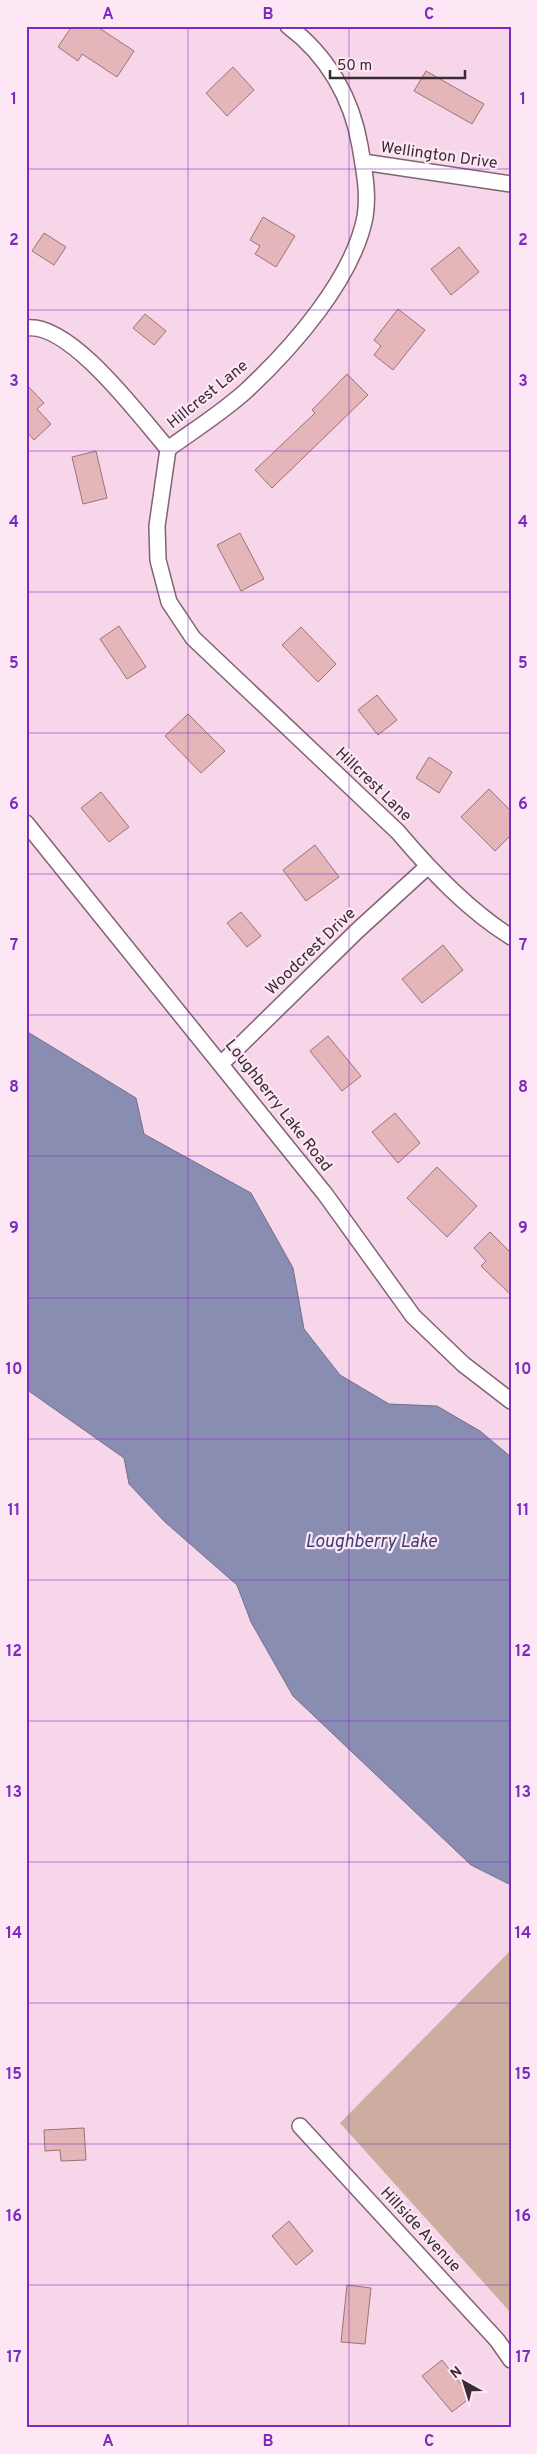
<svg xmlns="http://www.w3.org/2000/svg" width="537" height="2454" font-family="Overpass,sans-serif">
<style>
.green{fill:#cdada0}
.water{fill:#8a8db2;stroke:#71708c}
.building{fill:#e4b5b9;stroke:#997477}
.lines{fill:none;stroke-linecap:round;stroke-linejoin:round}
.street-casing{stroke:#816375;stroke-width:18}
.street{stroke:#fff;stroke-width:15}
.grid{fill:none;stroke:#7b2cbf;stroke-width:1;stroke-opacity:0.55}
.labels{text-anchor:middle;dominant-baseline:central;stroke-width:4.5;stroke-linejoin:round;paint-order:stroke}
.street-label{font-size:16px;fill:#382b33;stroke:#fde7f4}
.water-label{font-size:18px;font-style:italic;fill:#3e3f72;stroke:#fde7f4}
.neatline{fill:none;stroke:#7b2cbf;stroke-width:2}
.grid-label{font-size:16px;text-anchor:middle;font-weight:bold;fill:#7b2cbf}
</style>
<rect width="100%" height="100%" fill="#f8d6ea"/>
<path class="green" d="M511,1950V2313L340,2123Z"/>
<path class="water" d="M26,1031L136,1098L144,1134L251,1193L293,1268L304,1329L340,1375L389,1404L437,1406L480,1431L511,1457V1885L471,1865L293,1696L251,1622L237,1585L165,1522L129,1484L124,1458L26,1389Z"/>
<g class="building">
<path d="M72,26H96L134,51L117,77L82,54L78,61L58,47Z"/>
<path d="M233,67L254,90L227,116L206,93Z"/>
<path d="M426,71L484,104L472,124L414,91Z"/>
<path d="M263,217L295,236L276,267L255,254L260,246L250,240Z"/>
<path d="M44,233L66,247L54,265L32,251Z"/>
<path d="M459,247L479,272L451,295L431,269Z"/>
<path d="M398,309L425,330L393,370L374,355L381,346L374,340Z"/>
<path d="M145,314L166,331L154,345L133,328Z"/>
<path d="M347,374L368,395L272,488L255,470L315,413L312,410Z"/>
<path d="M26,384L44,403L37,409L51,424L34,440L26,431Z"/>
<path d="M96,451L107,498L83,504L72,457Z"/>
<path d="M240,533L264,579L241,591L217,545Z"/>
<path d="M119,626L146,667L127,679L100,639Z"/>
<path d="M301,627L336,664L318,682L282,645Z"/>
<path d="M377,695L397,720L378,735L358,710Z"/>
<path d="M188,714L225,751L201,773L165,736Z"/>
<path d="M429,757L452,772L439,793L416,778Z"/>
<path d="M489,789L511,811V835L495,851L461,817Z"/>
<path d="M101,792L129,827L109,842L81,808Z"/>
<path d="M315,845L339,877L306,901L283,870Z"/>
<path d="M241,912L261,936L247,947L227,923Z"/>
<path d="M443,945L463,970L422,1003L402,979Z"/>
<path d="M328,1036L361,1076L342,1091L310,1051Z"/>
<path d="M395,1113L420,1143L398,1163L372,1132Z"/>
<path d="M437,1167L477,1206L447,1237L407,1198Z"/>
<path d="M490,1232L511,1253V1295L481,1266L486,1261L474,1248Z"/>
<path d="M84,2128L86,2160L61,2161L60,2150L45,2151L44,2130Z"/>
<path d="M289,2221L313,2251L296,2265L272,2236Z"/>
<path d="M347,2285L371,2288L365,2344L341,2342Z"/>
<path d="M442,2360L471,2397L452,2412L422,2376Z"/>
</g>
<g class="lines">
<g class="street-casing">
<g id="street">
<path d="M288,26C327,55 352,98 360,146C364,170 369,193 365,217C353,279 292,348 247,390C223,412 194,430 168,449L157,526L158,560L169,602L193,638L398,832C431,871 468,910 511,937"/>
<path d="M363,162L511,184"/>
<path d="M26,328C70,321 141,418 168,449"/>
<path d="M26,823L325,1194L413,1316L463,1364L511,1401"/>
<path d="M222,1063L358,930L427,867"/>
<path d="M300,2126L497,2340L511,2360"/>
</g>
</g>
<use href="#street" class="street"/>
</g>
<path class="grid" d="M188,26V2428M349,26V2428M26,169H511M26,310H511M26,451H511M26,592H511M26,733H511M26,874H511M26,1015H511M26,1156H511M26,1298H511M26,1439H511M26,1580H511M26,1721H511M26,1862H511M26,2003H511M26,2144H511M26,2285H511"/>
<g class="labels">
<g class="street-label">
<text transform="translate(439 156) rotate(8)">Wellington Drive</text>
<text transform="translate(208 395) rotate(-39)">Hillcrest Lane</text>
<text transform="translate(373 785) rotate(44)">Hillcrest Lane</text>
<text transform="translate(311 952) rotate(-44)">Woodcrest Drive</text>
<text transform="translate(278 1106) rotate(52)">Loughberry Lake Road</text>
<text transform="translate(420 2230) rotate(47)">Hillside Avenue</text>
</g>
<g class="water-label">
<text x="371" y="1542">Loughberry Lake</text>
</g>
</g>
<rect width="537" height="2454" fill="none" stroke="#fde7f4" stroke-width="55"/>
<g transform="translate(464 2382) rotate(321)" stroke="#fde7f4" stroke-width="4" paint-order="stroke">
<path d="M0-4L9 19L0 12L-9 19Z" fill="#382b33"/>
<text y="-8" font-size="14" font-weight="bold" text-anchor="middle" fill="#382b33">N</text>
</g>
<path d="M330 70v8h135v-8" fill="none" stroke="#382b33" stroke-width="2.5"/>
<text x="337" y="70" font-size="15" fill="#382b33" stroke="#fde7f4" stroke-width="4" paint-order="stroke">50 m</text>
<rect x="28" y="28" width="482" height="2398" class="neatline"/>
<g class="grid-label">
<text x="108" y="19">A</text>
<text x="268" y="19">B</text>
<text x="429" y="19">C</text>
<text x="14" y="104">1</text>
<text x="523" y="104">1</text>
<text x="14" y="245">2</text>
<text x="523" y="245">2</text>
<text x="14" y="386">3</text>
<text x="523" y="386">3</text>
<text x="14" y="527">4</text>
<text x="523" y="527">4</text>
<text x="14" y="668">5</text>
<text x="523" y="668">5</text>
<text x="14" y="809">6</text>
<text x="523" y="809">6</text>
<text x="14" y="950">7</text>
<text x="523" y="950">7</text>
<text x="14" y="1092">8</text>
<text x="523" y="1092">8</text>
<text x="14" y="1233">9</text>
<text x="523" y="1233">9</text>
<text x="14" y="1374">10</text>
<text x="523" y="1374">10</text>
<text x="14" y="1515">11</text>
<text x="523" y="1515">11</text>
<text x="14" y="1656">12</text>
<text x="523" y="1656">12</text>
<text x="14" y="1797">13</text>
<text x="523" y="1797">13</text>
<text x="14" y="1938">14</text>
<text x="523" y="1938">14</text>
<text x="14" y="2079">15</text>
<text x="523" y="2079">15</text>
<text x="14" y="2221">16</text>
<text x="523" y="2221">16</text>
<text x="14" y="2362">17</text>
<text x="523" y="2362">17</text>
<text x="108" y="2446">A</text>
<text x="268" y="2446">B</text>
<text x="429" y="2446">C</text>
</g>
</svg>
